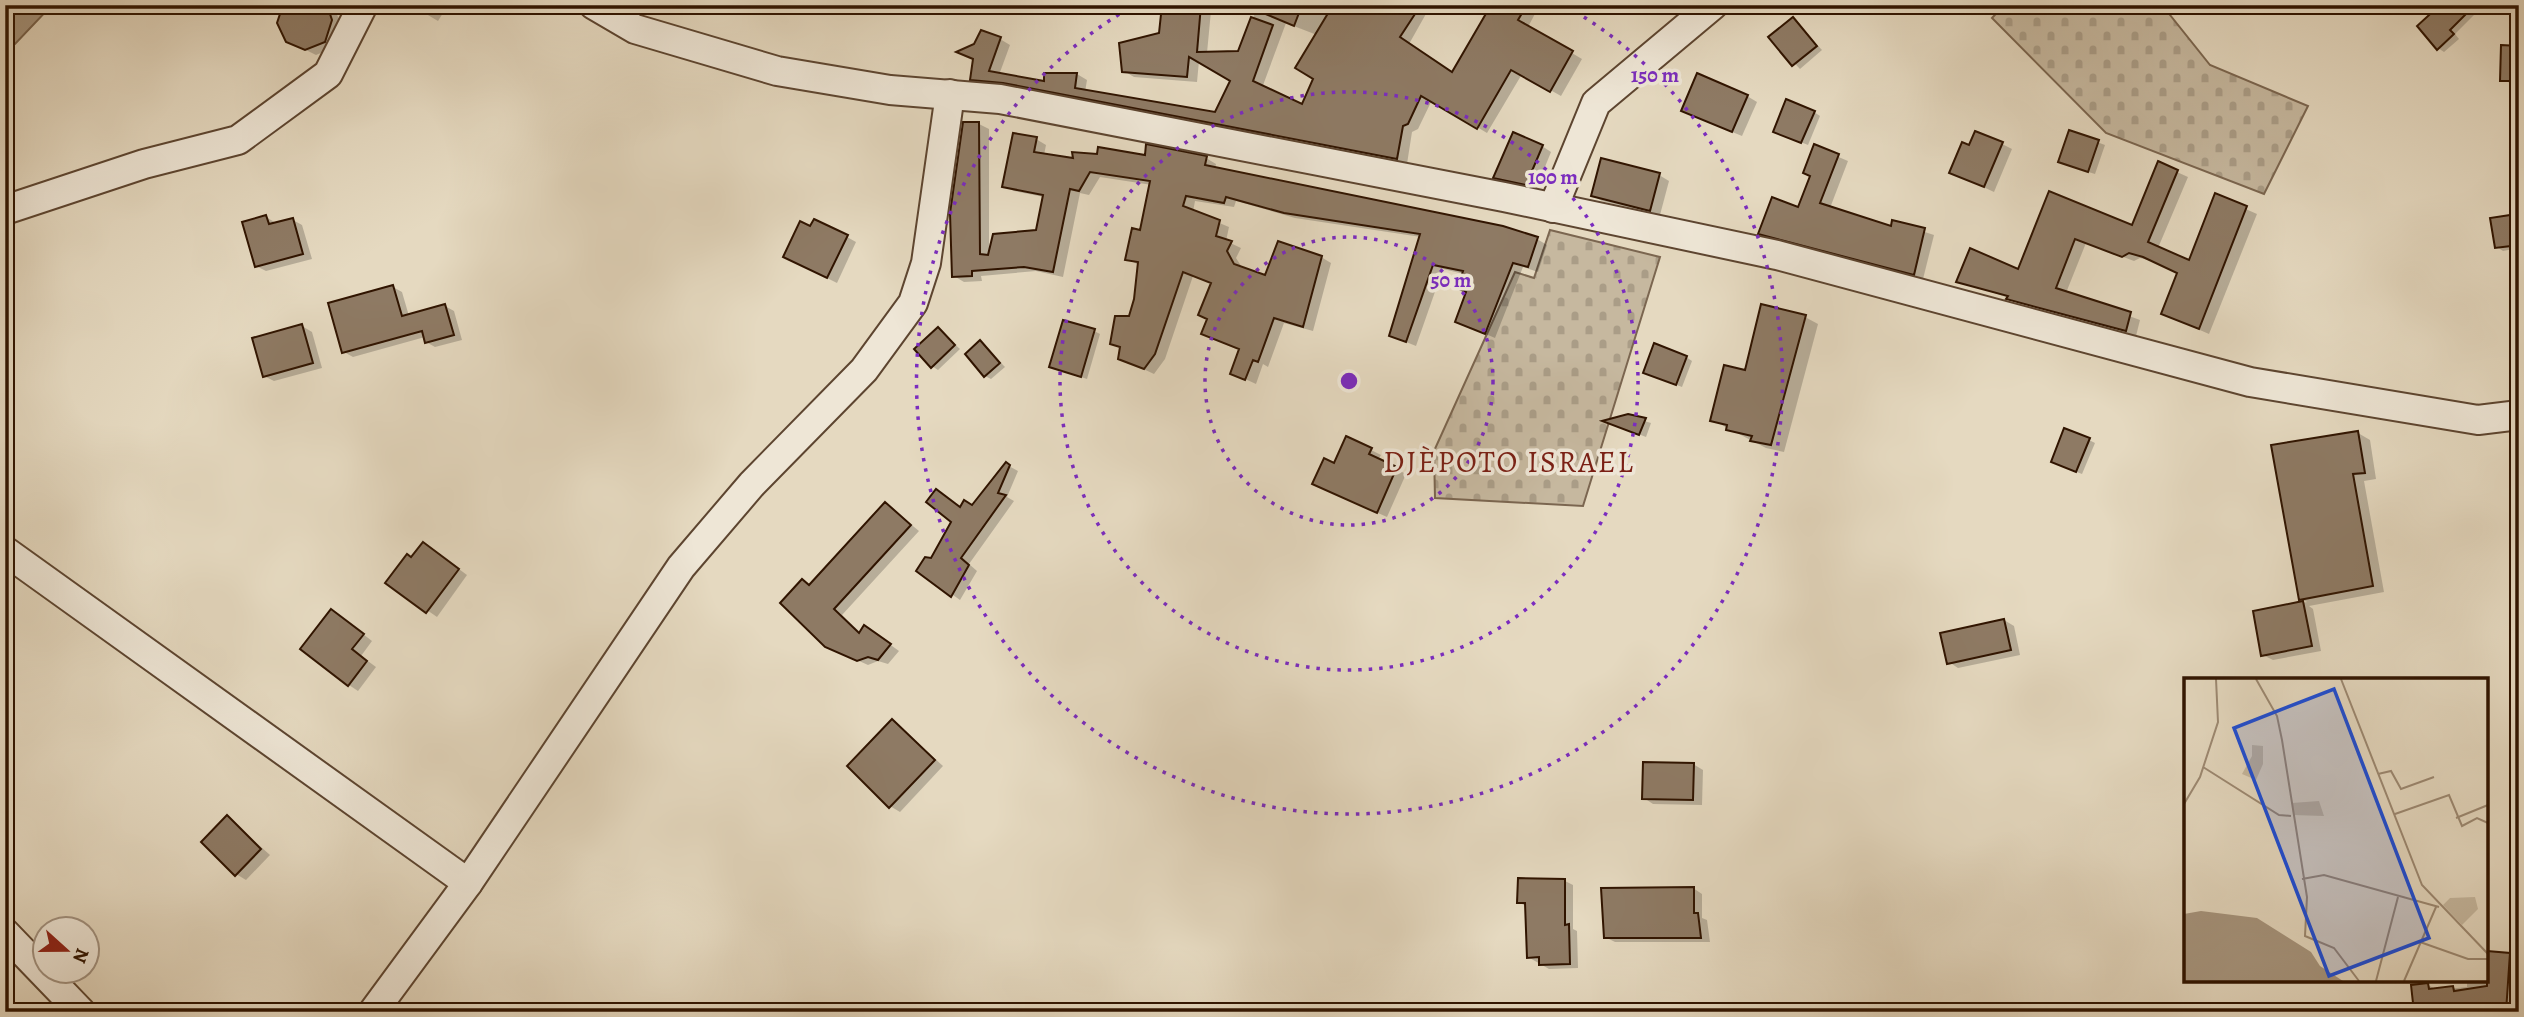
<svg xmlns="http://www.w3.org/2000/svg" width="2524" height="1017" font-family="Alegreya,serif">
<style>
.cemetery{fill:url(#cemetery-stones);stroke:#7b6650;stroke-width:2}
.water{fill:#a7967f;stroke:#77624c;stroke-width:2}
.shadow{fill:#0003;fill-rule:evenodd}
.building{fill:#8e7a64;stroke:#301400;stroke-width:2}
.lines{fill:none;stroke-linecap:round;stroke-linejoin:round}
.minor-casing{stroke:#5d4530;stroke-width:32}
.minor{stroke:#eee6d6;stroke-width:28}
.ring{fill:none;stroke:#7b2cbf;stroke-width:3.5;stroke-dasharray:3.5 7}
.labels{text-anchor:middle;dominant-baseline:central;stroke-width:7;stroke-linejoin:round;paint-order:stroke}
.neighbourhood-label{font-size:30px;letter-spacing:2px;fill:#7a1f14;stroke:#eee6d6}
.inset-road{fill:none;stroke:#9d8a73;stroke-width:2}
.view{fill:#1d4ed8;fill-opacity:0.15;stroke:#1d4ed8;stroke-width:3.5}
.inset-edge{fill:none;stroke:#301400;stroke-width:3.5}
.centre{fill:#7b2cbf;stroke:#eee6d6;stroke-width:3.5}
.ring-label{font-size:21px;text-anchor:middle;font-weight:bold;fill:#7b2cbf;stroke:#eee6d6;stroke-width:7;stroke-linejoin:round;paint-order:stroke}
</style>
<defs>
<pattern id="cemetery-stones" width="16" height="16" patternUnits="userSpaceOnUse" patternTransform="scale(1.75)"><rect width="16" height="16" fill="#c6b89f"/><path d="M2 7V4a2 2 0 0 1 4 0v3zM10 15v-3a2 2 0 0 1 4 0v3z" fill="#aa9d87"/></pattern>
</defs>
<rect width="100%" height="100%" fill="#e5d9c0"/>
<filter id="stains"><feTurbulence type="fractalNoise" baseFrequency=".00286" numOctaves="4"/><feColorMatrix values="0 0 0 0 .2 0 0 0 0 .09 0 0 0 0 .02 0 0 0 .5 -.17"/></filter>
<radialGradient id="worn" r=".72"><stop offset=".6" stop-color="#630" stop-opacity="0"/><stop offset="1" stop-color="#630" stop-opacity=".3"/></radialGradient>
<g class="cemetery">
<path d="M2004,5H2162L2210,65L2308,106L2264,194L2106,133L1992,18Z"/>
<path d="M1550,230L1660,257L1583,506L1435,498L1434,451L1515,272L1534,278Z"/>
</g>
<path class="water" d="M5,5H52L15,44L5,50Z"/>
<g class="shadow">
<path d="M285,5L334,7L342,27L335,47L316,55L298,46Z"/>
<path d="M411,5H448L438,21Z"/>
<path d="M1164,5H1201L1211,11L1207,53H1239L1257,8L1251,5H1431L1409,44L1453,74L1493,5H1529L1537,10L1528,27L1582,59L1561,96L1522,74L1487,133L1432,100L1418,129L1412,132L1407,164L1015,88L982,85L972,79L975,60L960,53L1000,39L1010,45L999,75L1045,83L1077,74L1087,80L1085,92L1216,114L1232,80L1199,61L1197,82L1134,77L1124,71L1160,35ZM1286,23L1317,35L1315,78L1303,107L1262,88Z"/>
<path d="M2443,5H2484L2455,34L2459,39L2444,52L2438,48Z"/>
<path d="M1793,19L1822,50L1800,69L1771,38Z"/>
<path d="M2515,31H2519V86L2502,80L2515,48Z"/>
<path d="M1747,96L1757,102L1742,136L1693,116Z"/>
<path d="M1814,112L1820,116L1808,145L1781,134Z"/>
<path d="M979,124L989,129V250L1038,232L1044,197L1014,191L1004,186L1036,139L1046,145L1044,155L1075,160L1206,158L1216,164L1215,169L1537,239L1547,245L1538,272L1523,267L1495,338L1467,326L1468,293L1464,274L1443,269L1416,346L1391,336L1421,237L1295,218L1236,201L1234,207L1195,201L1193,212L1229,227L1226,241L1241,248L1236,258L1243,269L1266,278L1321,257L1331,263L1313,331L1284,323L1268,367L1263,364L1256,384L1232,373L1240,350L1203,334L1208,319L1213,284L1193,276L1165,359L1154,374L1120,358L1121,349L1112,343L1130,318L1136,299L1139,265L1127,259L1141,232L1152,185L1100,177L1089,195L1080,193L1063,277L1036,271L981,276L982,281L964,282L954,276Z"/>
<path d="M2070,132L2105,145L2095,174L2066,165Z"/>
<path d="M2002,144L2012,149L1994,192L1951,172Z"/>
<path d="M1542,146L1551,152L1536,189L1505,183L1495,177Z"/>
<path d="M1815,147L1848,161L1830,208L1892,228L1894,222L1934,235L1923,279L1770,239L1761,233L1799,209L1812,176Z"/>
<path d="M2159,164L2188,177L2158,248L2190,263L2216,196L2257,214L2209,334L2163,314L2179,273L2155,262L2140,258L2134,261L2086,243L2066,293L2140,320L2136,336L2019,304L2009,298L1959,281L2019,272L2050,193L2133,227Z"/>
<path d="M1659,175L1669,181L1660,215L1602,201L1593,196Z"/>
<path d="M2516,216L2519,248L2503,251L2497,247Z"/>
<path d="M266,217L276,223L293,220L302,225L312,259L266,271L256,266Z"/>
<path d="M847,237L856,242L837,283L795,262Z"/>
<path d="M393,287L402,292L409,316L445,306L454,311L462,340L435,347L426,342L425,337L353,357L344,352Z"/>
<path d="M1805,317L1818,324L1784,452L1766,448L1712,420L1746,372Z"/>
<path d="M302,326L312,332L322,368L274,381L264,376Z"/>
<path d="M938,329L960,349L938,370L932,366Z"/>
<path d="M1094,331L1100,334L1087,379L1051,367Z"/>
<path d="M981,342L1005,367L991,379L985,376Z"/>
<path d="M1686,357L1692,361L1682,387L1651,375Z"/>
<path d="M1628,416L1651,423L1646,437L1610,423Z"/>
<path d="M2358,433L2370,440L2376,479L2364,481L2384,592L2309,606L2313,609L2321,651L2273,660L2263,655L2255,612L2307,602L2300,599Z"/>
<path d="M1347,438L1381,455L1378,460L1406,474L1387,517L1324,489Z"/>
<path d="M2089,440L2095,443L2082,474L2059,465Z"/>
<path d="M1007,465L1018,471L1007,497L1014,501L969,564L977,571L960,600L918,570L932,559L961,509L973,507Z"/>
<path d="M886,504L919,531L842,615L861,633H874L899,651L888,664L878,661L868,665L837,651L803,581L811,586Z"/>
<path d="M433,550L467,575L437,617L388,583L412,559Z"/>
<path d="M341,617L372,641L361,656L376,667L358,691L349,685Z"/>
<path d="M2004,620L2014,626L2020,655L1958,668L1949,662Z"/>
<path d="M893,721L943,766L900,812L890,806Z"/>
<path d="M1693,764L1703,770L1702,805L1653,804L1644,798Z"/>
<path d="M227,817L270,855L246,880L236,874Z"/>
<path d="M1565,881L1573,885V929L1577,931L1578,968L1549,969L1528,957L1527,907L1519,902Z"/>
<path d="M1693,888L1702,894V918L1707,920L1710,942H1615L1605,937Z"/>
<path d="M2506,954L2515,959L2514,1012H2416L2428,985L2437,990L2467,987V980H2487Z"/>
<path d="M1874,1006L1883,1012H1848V1007Z"/>
</g>
<g class="building">
<path d="M283,5H327L332,20L325,42L305,50L286,42L277,23Z"/>
<path d="M1162,5H1201L1197,52L1238,51L1251,17L1273,25L1253,81L1302,104L1313,79L1295,68L1333,5H1415L1413,9L1417,11L1400,37L1452,72L1491,5H1527L1518,20L1573,51L1550,92L1511,70L1477,129L1421,96L1408,124L1403,126L1397,159L1003,83L970,80L973,59L956,52L974,44L981,30L1001,37L989,71L1044,81V73H1077L1075,88L1215,112L1230,81L1189,57L1187,77L1122,72L1119,43L1159,33Z"/>
<path d="M1244,5H1302L1294,26Z"/>
<path d="M2440,5H2475L2450,30L2454,34L2437,50L2417,26Z"/>
<path d="M1793,17L1817,46L1792,66L1768,37Z"/>
<path d="M2501,45L2519,46V81H2500Z"/>
<path d="M1697,73L1748,95L1732,132L1681,111Z"/>
<path d="M1786,99L1815,111L1801,143L1773,132Z"/>
<path d="M963,122H979L980,254L988,255L993,234L1036,230L1043,195L1002,187L1013,133L1037,137L1034,152L1073,158L1072,152L1097,154L1098,147L1145,155L1146,144L1207,156L1205,165L1503,226L1538,237L1528,267L1513,263L1485,334L1455,322L1466,292L1457,288L1463,271L1433,265L1406,342L1389,336L1420,234L1284,213L1226,197L1224,203L1186,196L1183,206L1220,220L1216,236L1232,241L1227,251L1234,264L1265,275L1278,241L1322,256L1303,327L1274,318L1258,362L1253,360L1245,380L1230,374L1239,349L1201,334L1207,319L1198,315L1211,283L1183,272L1155,354L1144,369L1118,359L1120,347L1110,344L1115,316H1129L1134,299L1138,262L1125,260L1132,228L1140,230L1150,181L1090,172L1079,191L1070,189L1053,272L1024,267L972,271V276L952,277L950,213Z"/>
<path d="M2069,130L2099,140L2088,172L2058,162Z"/>
<path d="M1975,131L2003,142L1984,187L1949,173L1962,142L1969,145Z"/>
<path d="M1513,132L1543,145L1526,185L1493,178Z"/>
<path d="M1814,144L1839,154L1820,203L1891,226L1892,220L1925,228L1914,275L1758,234L1772,197L1798,207L1810,176L1803,173Z"/>
<path d="M1601,158L1660,173L1650,211L1591,196Z"/>
<path d="M2158,161L2178,170L2148,242L2189,260L2215,193L2247,206L2199,329L2161,314L2177,273L2143,257L2129,253L2122,257L2075,239L2056,288L2131,312L2126,331L2006,299L2008,296L1956,282L1970,248L2018,269L2049,191L2132,225Z"/>
<path d="M2517,214L2519,245L2495,248L2490,218Z"/>
<path d="M266,215L269,224L293,218L303,254L255,267L242,222Z"/>
<path d="M814,219L848,235L827,278L783,257L800,221L810,226Z"/>
<path d="M393,285L402,316L445,304L454,335L425,343L422,331L342,353L328,303Z"/>
<path d="M1761,304L1806,315L1771,445L1750,441L1752,436L1726,430L1727,425L1710,421L1724,365L1745,370Z"/>
<path d="M1063,320L1095,329L1081,377L1049,367Z"/>
<path d="M302,324L313,363L263,377L252,338Z"/>
<path d="M938,327L955,345L931,368L914,349Z"/>
<path d="M980,340L1000,363L984,377L965,354Z"/>
<path d="M1654,343L1687,356L1676,385L1643,373Z"/>
<path d="M1628,414L1646,418L1639,435L1602,421Z"/>
<path d="M2064,428L2090,438L2076,472L2051,462Z"/>
<path d="M2358,431L2365,473L2353,474L2373,586L2299,600L2271,445Z"/>
<path d="M1346,436L1372,448L1369,454L1397,467L1377,513L1312,484L1324,458L1334,463Z"/>
<path d="M1006,462L1010,465L998,493L1006,495L961,558L969,565L951,597L916,571L925,557L931,558L951,522L926,502L936,489L960,507L964,500L972,505Z"/>
<path d="M885,502L911,525L834,609L859,633L864,625L891,644L878,660L868,657L857,661L825,647L780,603L802,579L809,585Z"/>
<path d="M423,542L459,569L426,613L385,583L407,554L411,557Z"/>
<path d="M2303,601L2312,646L2261,656L2253,611Z"/>
<path d="M331,609L364,634L352,649L367,661L348,686L300,649Z"/>
<path d="M2004,619L2011,650L1947,664L1940,633Z"/>
<path d="M892,719L935,760L889,808L847,766Z"/>
<path d="M1643,762L1694,763L1693,800L1642,799Z"/>
<path d="M227,815L261,849L235,876L201,842Z"/>
<path d="M1518,878L1565,879V925L1569,924L1570,964L1539,965V957L1527,958L1525,903H1517Z"/>
<path d="M1694,887V913H1698L1701,938H1604L1601,888Z"/>
<path d="M2487,951L2510,953L2506,1012H2414L2411,985L2428,983L2429,989L2453,986L2454,991L2487,986Z"/>
</g>
<g class="lines">
<g class="minor-casing">
<g id="minor">
<path d="M594,5L635,29L777,71L890,90L1000,99L1504,197L1777,255L2250,382L2478,420L2519,415"/>
<path d="M1553,208L1596,103L1713,5"/>
<path d="M5,210L144,164L238,140L328,74L363,5"/>
<path d="M5,551L468,883"/>
<path d="M5,933L81,1012"/>
<path d="M373,1012L468,883L681,567L752,484L864,370L913,303L926,263L950,94"/>
</g>
</g>
<use href="#minor" class="minor"/>
</g>
<g class="ring">
<circle cx="1349" cy="381" r="144"/>
<circle cx="1349" cy="381" r="289"/>
<path d="M1566 6A433 433 0 1 1 1133 6"/>
</g>
<g class="labels">
<g class="neighbourhood-label">
<text x="1509" y="462">DJÈPOTO ISRAEL</text>
</g>
</g>
<g transform="translate(2184 678)">
<rect width="304" height="304" fill="#e5d9c0"/>
<path d="M68,67L79,68V86L72,102L58,96L68,78ZM135,123L140,138L109,137L108,125ZM291,219L294,231L278,247L259,227L266,220Z" fill="#c6b89f"/>
<path d="M17,233L73,240L127,274L136,288L159,303H0V236Z" fill="#a7967f"/>
<path class="inset-road" d="M72,1L93,38L98,62L123,219L121,258L150,270L175,303M157,1L238,207L304,276M19,89L95,137L107,138M194,96L207,93L217,111L250,99M0,126L16,99L34,44L32,1M211,136L265,117L278,148L293,140L304,145M272,140L304,127M118,201L140,197L255,229M236,264L284,281H304M192,303L214,219M220,303L252,229"/>
<path class="view" d="M150,11L245,260L145,298L50,50Z"/>
<rect width="304" height="304" class="inset-edge"/>
</g>
<circle cx="1349" cy="381" r="10" class="centre"/>
<g class="ring-label">
<text x="1655" y="82">150 m</text>
<text x="1553" y="184">100 m</text>
<text x="1451" y="287">50 m</text>
</g>
<rect width="2524" height="1017" fill="none" stroke="#e5d9c0" stroke-width="28"/>
<rect x="7" y="7" width="2510" height="1003" fill="none" stroke="#301400" stroke-width="3.5"/>
<rect x="14" y="14" width="2496" height="989" fill="none" stroke="#301400" stroke-width="2"/>
<g transform="translate(66 950) rotate(111)"><circle r="33" fill="#eee6d6" stroke="#a29280" stroke-width="2"/>
<path d="M0-5L12 26L0 18L-12 26Z" fill="#8f2418"/>
<text y="-10" font-size="19" font-weight="bold" text-anchor="middle" fill="#301400">N</text>
</g>
<rect width="100%" height="100%" filter="url(#stains)"/>
<rect width="100%" height="100%" fill="url(#worn)"/>
</svg>
